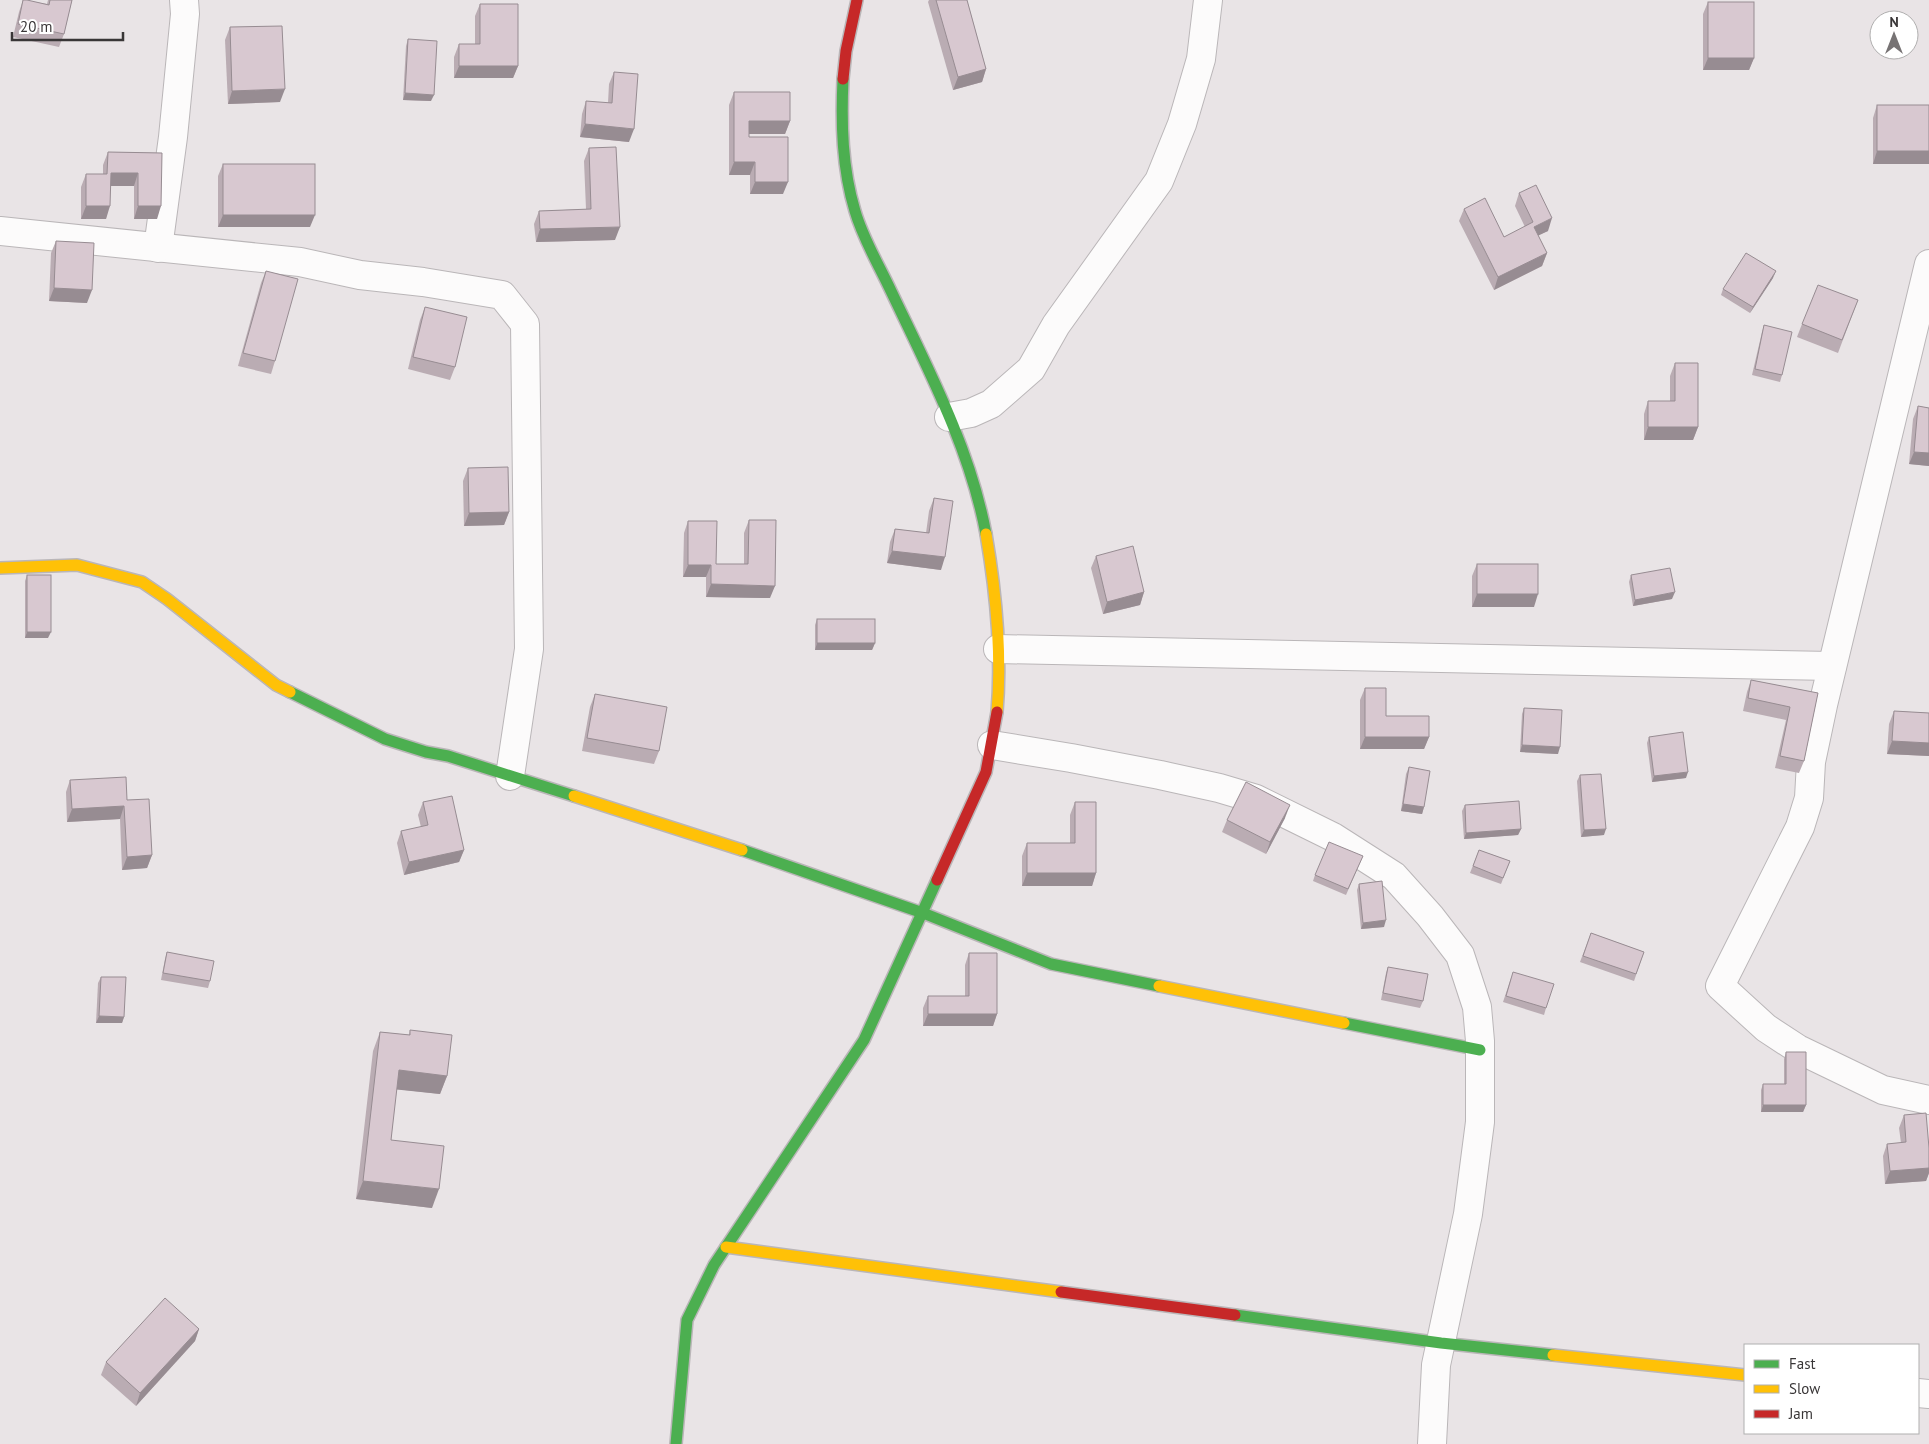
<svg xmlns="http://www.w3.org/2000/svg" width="1929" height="1444" font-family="'PT Sans',sans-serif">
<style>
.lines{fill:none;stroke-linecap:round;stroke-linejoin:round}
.street-casing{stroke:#bab6b8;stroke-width:30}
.fast-casing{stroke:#bab6b8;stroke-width:14}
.slow-casing{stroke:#bab6b8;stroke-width:14}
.jam-casing{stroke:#bab6b8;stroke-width:14}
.street{stroke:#fcfbfb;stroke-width:28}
.fast{stroke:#4caf50;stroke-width:11}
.slow{stroke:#ffc107;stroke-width:11}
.jam{stroke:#c62828;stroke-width:11}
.wall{fill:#baacb3}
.shaded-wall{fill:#978c92}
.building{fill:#d8c8d0;stroke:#978c92}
</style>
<rect width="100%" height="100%" fill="#e9e4e6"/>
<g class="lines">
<g class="street-casing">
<g id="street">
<path d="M0,231L300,262L360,275L423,282L502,295L525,324L529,649L510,776"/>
<path d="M158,248L173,137L185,14L184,0"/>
<path d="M1929,264L1823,705L1811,762L1809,798L1800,827L1720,986L1766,1028L1798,1049L1883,1090L1929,1100"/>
<path d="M949,417L971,413L991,404L1031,369L1056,325L1159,181L1182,124L1201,59L1208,0"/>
<path d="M998,649L1832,666"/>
<path d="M992,745L1071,758L1160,775L1219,788L1256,799L1333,837L1394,876L1430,916L1460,955L1477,1007L1480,1041V1122L1468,1214L1436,1365L1432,1444"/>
<path d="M1918,1393L1929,1394"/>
</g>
</g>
<g class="fast-casing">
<g id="fast">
<path d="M843,79C841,123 842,168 855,211C863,239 879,265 891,291C928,369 970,448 986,534"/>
<path d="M290,692L385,739L426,752L448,756L574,796"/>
<path d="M742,850L923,913L1051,964L1159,986"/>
<path d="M1344,1023L1480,1050"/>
<path d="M1235,1315L1441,1343L1553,1355"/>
<path d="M676,1444L687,1320L714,1265L864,1040L937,880"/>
</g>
</g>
<g class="slow-casing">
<g id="slow">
<path d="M986,534C996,592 1002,653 997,712"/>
<path d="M0,568L77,565L142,582L167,599L276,685L290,692"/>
<path d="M574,796L742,850"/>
<path d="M1159,986L1344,1023"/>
<path d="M726,1247L1061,1292"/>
<path d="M1553,1355L1745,1375"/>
</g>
</g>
<g class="jam-casing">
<g id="jam">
<path d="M843,79L846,51L857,0"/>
<path d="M937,880L986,772L997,712"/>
<path d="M1061,1292L1235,1315"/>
</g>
</g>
<use href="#street" class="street"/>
<use href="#fast" class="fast"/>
<use href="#slow" class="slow"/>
<use href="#jam" class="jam"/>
</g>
<g class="wall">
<path d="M23,0L47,4L48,0H72L64,34L59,47L13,37L19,12Z"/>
<path d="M929,0H967L986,69L982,82L953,90L928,2Z"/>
<path d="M1708,2L1754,58L1749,70H1703V14Z"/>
<path d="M480,4L518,66L513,78H454V57L459,44H475V16Z"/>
<path d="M230,27L280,102L228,104L225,40Z"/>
<path d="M408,39L431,101L403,100L406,46Z"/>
<path d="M614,72L629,142L580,137L582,114L586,101L608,103L609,84Z"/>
<path d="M734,92L790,121L785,134H749V137L783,194H750V175H729V105Z"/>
<path d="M1877,105H1929V164H1873V118Z"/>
<path d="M589,148L615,240L536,242L534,224L539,211L586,209L584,161Z"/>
<path d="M108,152L162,153L157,219H134V186H111L106,219H81V187L86,174H103V165Z"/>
<path d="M223,164L310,227H218V176Z"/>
<path d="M1519,193L1548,231L1538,235L1547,253L1542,266L1494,290L1459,221L1464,209L1504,237L1525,227L1515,206Z"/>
<path d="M56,241L87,303L49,301L51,253Z"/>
<path d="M266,271L275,361L271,374L238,366L261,283Z"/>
<path d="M1773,278L1750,313L1721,295L1723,289Z"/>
<path d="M1858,300L1838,353L1797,337L1802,324Z"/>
<path d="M425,307L455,367L450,380L408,369L420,320Z"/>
<path d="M1764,325L1782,375L1780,382L1752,375L1762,332Z"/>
<path d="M1675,363L1698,427L1693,440H1644V414L1648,401H1670V376Z"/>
<path d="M1918,406L1929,408V466L1909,464L1913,419Z"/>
<path d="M468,468L509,512L504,525L464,526L463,481Z"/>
<path d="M934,498L941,570L887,563L890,542L895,529L926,533L929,511Z"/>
<path d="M749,520L770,598L706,597V577H683L684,533L688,521L716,564H744V533Z"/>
<path d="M1096,556L1144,592L1140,605L1103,614L1091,568Z"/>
<path d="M1477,564L1534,607H1472V576Z"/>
<path d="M27,575L48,638H25V581Z"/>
<path d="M1631,575L1672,599L1633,606L1629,582Z"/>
<path d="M817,619L875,643L872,650H815V625Z"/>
<path d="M1751,680L1818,693L1804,761L1799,773L1775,768L1786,720L1743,711L1747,692Z"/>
<path d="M1365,688L1386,716L1429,737L1424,749H1360V700Z"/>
<path d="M595,694L659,751L654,764L582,751L590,707Z"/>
<path d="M1524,708L1558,754L1520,752L1522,714Z"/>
<path d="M1894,711L1929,713V756L1887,754L1889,724Z"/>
<path d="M1649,737L1686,778L1652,782L1647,743Z"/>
<path d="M1409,767L1424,807L1422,814L1401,811L1406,774Z"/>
<path d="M1580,775L1604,835L1581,837L1577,781Z"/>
<path d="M70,780L127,800L152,855L147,868L122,870L120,819L67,822L66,792Z"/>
<path d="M423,802L464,850L459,862L404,875L397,843L401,831L421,827L418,815Z"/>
<path d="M1075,802L1096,873L1092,886H1022V856L1027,843H1070V815Z"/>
<path d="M1465,805L1521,829L1518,835L1464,839L1462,811Z"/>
<path d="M1285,818L1266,854L1222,832L1227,820Z"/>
<path d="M1479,850L1510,861L1501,884L1470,873Z"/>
<path d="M1363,856L1346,895L1313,881L1315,875Z"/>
<path d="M1359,884L1384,927L1361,929L1357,890Z"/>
<path d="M1591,933L1644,952L1634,981L1580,962Z"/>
<path d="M167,952L210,981L208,988L161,980L165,959Z"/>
<path d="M969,953L997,1014L993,1026H923V1008L928,996H965V965Z"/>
<path d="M1388,967L1423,1001L1420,1008L1381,1000L1386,973Z"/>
<path d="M101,977L124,1017L122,1023H96L98,983Z"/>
<path d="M1511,978L1546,1008L1544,1015L1503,1002Z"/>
<path d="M410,1030L447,1076L440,1094L396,1089L391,1140L432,1208L356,1199L373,1051L380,1032L409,1035Z"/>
<path d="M1786,1052L1806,1105L1803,1112H1761V1090L1763,1084H1784V1059Z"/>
<path d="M1904,1115L1929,1148V1173L1926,1181L1885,1184L1883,1156L1887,1144L1901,1143L1899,1128Z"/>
<path d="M199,1329L195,1341L136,1406L101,1375L106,1362Z"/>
</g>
<g class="shaded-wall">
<path d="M1708,58H1754L1749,70H1703Z"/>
<path d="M459,66H518L513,78H454Z"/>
<path d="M986,69L982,82L953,90L958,77Z"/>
<path d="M285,89L280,102L228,104L232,91Z"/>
<path d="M405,93L434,95L431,101L403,100Z"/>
<path d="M749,121H790L785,134H744Z"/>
<path d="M585,124L634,129L629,142L580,137Z"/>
<path d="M1877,151H1929V164H1873Z"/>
<path d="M734,162H755L750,175H729Z"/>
<path d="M111,173H138L134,186H106Z"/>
<path d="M755,182H788L783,194H750Z"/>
<path d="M86,206H110L106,219H81Z"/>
<path d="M138,206H161L157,219H134Z"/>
<path d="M223,215H315L310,227H218Z"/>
<path d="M1552,218L1548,231L1529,240L1534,227Z"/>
<path d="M620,227L615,240L536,242L540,229Z"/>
<path d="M1547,253L1542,266L1494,290L1498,277Z"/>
<path d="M1776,271L1773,278L1750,313L1753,307Z"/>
<path d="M54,288L92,290L87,303L49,301Z"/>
<path d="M1648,427H1698L1693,440H1644Z"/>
<path d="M1914,452L1929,453V466L1909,464Z"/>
<path d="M509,512L504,525L464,526L469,513Z"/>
<path d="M892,551L945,557L941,570L887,563Z"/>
<path d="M688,565H711L706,577H683Z"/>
<path d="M711,584L775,586L770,598L706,597Z"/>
<path d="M1144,592L1140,605L1103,614L1107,602Z"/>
<path d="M1675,592L1672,599L1633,606L1635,600Z"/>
<path d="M1477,594H1538L1534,607H1472Z"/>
<path d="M27,632H51L48,638H25Z"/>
<path d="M817,643H875L872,650H815Z"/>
<path d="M1365,737H1429L1424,749H1360Z"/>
<path d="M1892,741L1929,743V756L1887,754Z"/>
<path d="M1522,745L1560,747L1558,754L1520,752Z"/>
<path d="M1688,772L1686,778L1652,782L1654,776Z"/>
<path d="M1403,804L1424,807L1422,814L1401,811Z"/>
<path d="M1290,805L1285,818L1266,854L1270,842Z"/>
<path d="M124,806L120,819L67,822L72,809Z"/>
<path d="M1521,829L1518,835L1464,839L1466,833Z"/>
<path d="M1606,829L1604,835L1581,837L1584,830Z"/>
<path d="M464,850L459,862L404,875L409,862Z"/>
<path d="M152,855L147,868L122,870L127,857Z"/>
<path d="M1027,873H1096L1092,886H1022Z"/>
<path d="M1386,920L1384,927L1361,929L1363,923Z"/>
<path d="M928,1014H997L993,1026H923Z"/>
<path d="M99,1016L124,1017L122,1023H96Z"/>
<path d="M399,1070L447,1076L440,1094L392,1089Z"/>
<path d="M1763,1105H1806L1803,1112H1761Z"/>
<path d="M1929,1168V1173L1926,1181L1885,1184L1890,1171Z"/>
<path d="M363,1181L439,1189L432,1208L356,1199Z"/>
<path d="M199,1329L195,1341L136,1406L140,1393Z"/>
</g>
<g class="building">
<path d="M23,0H27L49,5L50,0H72L64,34L18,24Z"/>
<path d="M936,0H967L986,69L958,77Z"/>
<rect x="1708" y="2" width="46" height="56"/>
<path d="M480,4H518V66H459V44H480Z"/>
<path d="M282,26L285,89L232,91L230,27Z"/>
<path d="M408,39L437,41L434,95L405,93Z"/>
<path d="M614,72L638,74L634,129L585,124L586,101L612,103Z"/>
<path d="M734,92H790V121H749V137H788V182H755V162H734Z"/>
<rect x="1877" y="105" width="52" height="46"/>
<path d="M616,147L620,227L540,229L539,211L591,209L589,148Z"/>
<path d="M108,152L162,153L161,206H138V173H111L110,206H86V174H107Z"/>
<rect x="223" y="164" width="92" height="51"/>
<path d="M1536,185L1552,218L1534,227L1547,253L1498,277L1464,209L1485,198L1504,237L1533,222L1519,193Z"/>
<path d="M56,241L94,243L92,290L54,288Z"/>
<path d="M1746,253L1776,271L1753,307L1723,289Z"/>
<path d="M266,271L298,279L275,361L243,353Z"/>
<path d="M1818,285L1858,300L1842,340L1802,324Z"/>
<path d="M425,307L467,317L455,367L413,357Z"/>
<path d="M1764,325L1792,332L1782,375L1755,369Z"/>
<path d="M1675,363H1698V427H1648V401H1675Z"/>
<path d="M1918,406L1929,408V453L1914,452Z"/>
<path d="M508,467L509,512L469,513L468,468Z"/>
<path d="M934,498L953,501L945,557L892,551L895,529L929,533Z"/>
<path d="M749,520H776L775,586L711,584V565H688V521H717L716,564H748Z"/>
<path d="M1133,546L1144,592L1107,602L1096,556Z"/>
<rect x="1477" y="564" width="61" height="30"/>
<path d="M1670,568L1675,592L1635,600L1631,575Z"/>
<rect x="27" y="575" width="24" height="57"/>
<rect x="817" y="619" width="58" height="24"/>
<path d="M1751,680L1818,693L1804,761L1780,756L1790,707L1748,698Z"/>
<path d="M1365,688H1386V716H1429V737H1365Z"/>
<path d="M595,694L667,707L659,751L587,738Z"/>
<path d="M1524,708L1562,710L1560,747L1522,745Z"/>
<path d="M1894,711L1929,713V743L1892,741Z"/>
<path d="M1683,732L1688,772L1654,776L1649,737Z"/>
<path d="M1409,767L1430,771L1424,807L1403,804Z"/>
<path d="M1601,774L1606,829L1584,830L1580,775Z"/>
<path d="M126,777L127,800L149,799L152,855L127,857L124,806L72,809L70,780Z"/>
<path d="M1246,782L1290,805L1270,842L1227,820Z"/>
<path d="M452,796L464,850L409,862L401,831L428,825L423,802Z"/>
<path d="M1519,801L1521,829L1466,833L1465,805Z"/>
<path d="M1075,802H1096V873H1027V843H1075Z"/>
<path d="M1329,842L1363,856L1348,889L1315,875Z"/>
<path d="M1479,850L1510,861L1503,878L1473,866Z"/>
<path d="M1382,881L1386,920L1363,923L1359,884Z"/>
<path d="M1591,933L1644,952L1636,974L1583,956Z"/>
<path d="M167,952L214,961L210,981L163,973Z"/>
<path d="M969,953H997V1014H928V996H969Z"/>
<path d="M1388,967L1428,974L1423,1001L1383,993Z"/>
<path d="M1513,972L1554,984L1546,1008L1506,996Z"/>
<path d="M101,977H126L124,1017L99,1016Z"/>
<path d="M410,1030L452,1035L447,1076L399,1070L391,1140L444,1146L439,1189L363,1181L380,1032L410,1035Z"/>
<path d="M1786,1052H1806V1105H1763V1084H1786Z"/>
<path d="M1926,1113L1929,1148V1168L1890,1171L1887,1144L1906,1142L1904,1115Z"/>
<path d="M165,1298L199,1329L140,1393L106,1362Z"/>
</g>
<rect x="1744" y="1344" width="175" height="90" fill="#ffffff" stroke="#b0afaf"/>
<rect x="1754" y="1360" width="25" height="8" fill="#4caf50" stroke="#b0afaf"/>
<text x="1789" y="1369" font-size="15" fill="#393637">Fast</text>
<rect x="1754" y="1385" width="25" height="8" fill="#ffc107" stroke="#b0afaf"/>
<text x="1789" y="1394" font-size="15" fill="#393637">Slow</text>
<rect x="1754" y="1410" width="25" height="8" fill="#c62828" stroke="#b0afaf"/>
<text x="1789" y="1419" font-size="15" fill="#393637">Jam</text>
<g transform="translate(1894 35)"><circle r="24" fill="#ffffff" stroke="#b0afaf"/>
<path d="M0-4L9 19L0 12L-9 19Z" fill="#777374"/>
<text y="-8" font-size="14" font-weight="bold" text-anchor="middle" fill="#393637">N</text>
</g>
<path d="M12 32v8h111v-8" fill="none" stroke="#393637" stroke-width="2.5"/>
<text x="20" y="32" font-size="15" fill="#393637" stroke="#ffffff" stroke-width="4" paint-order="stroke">20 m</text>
</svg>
